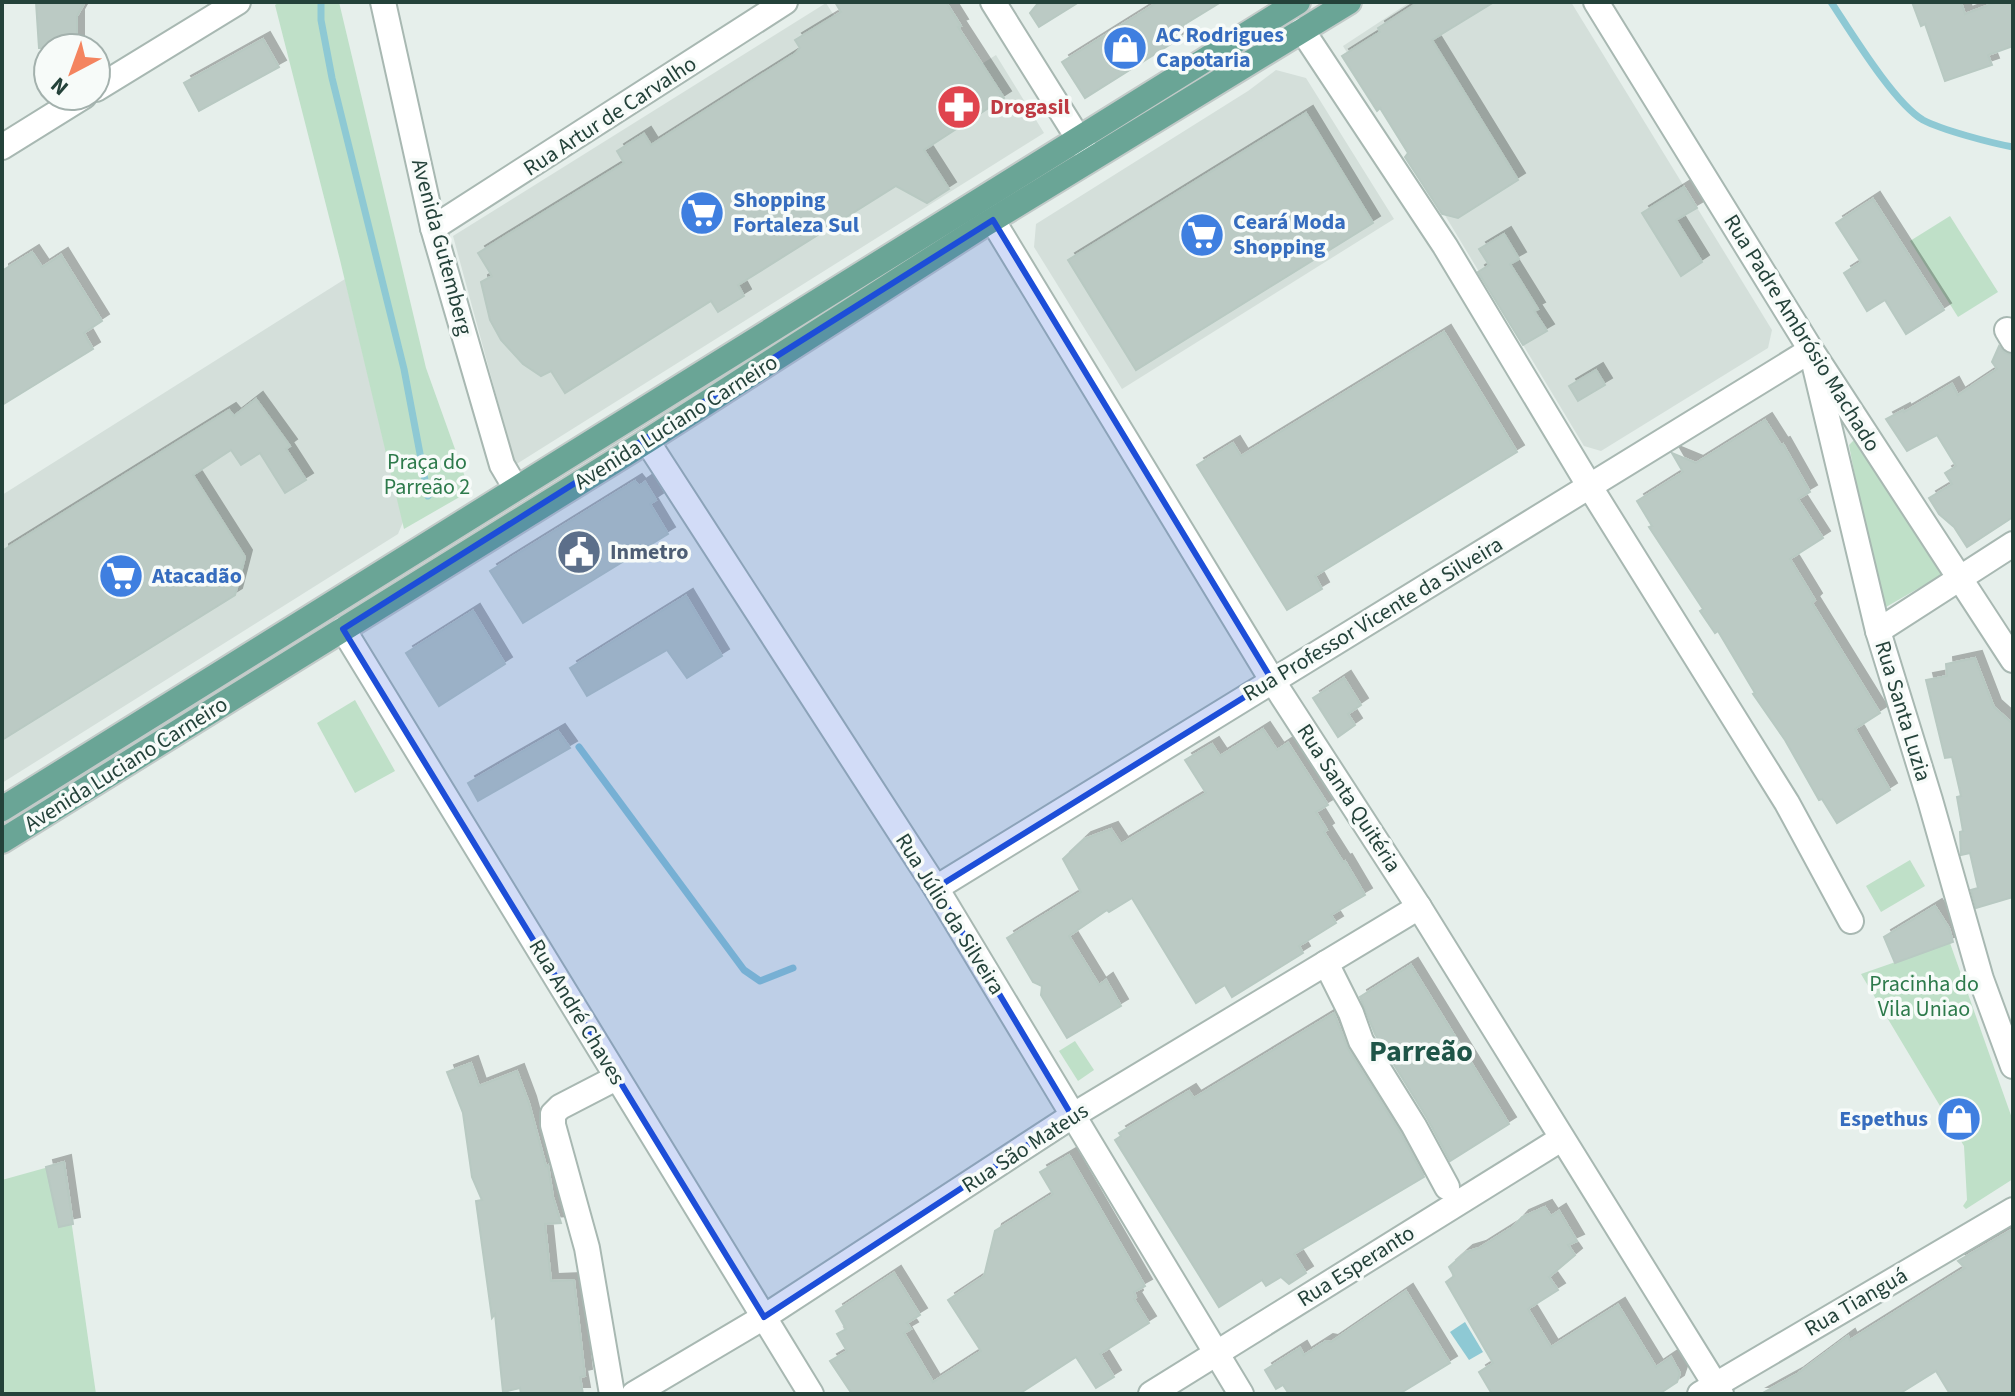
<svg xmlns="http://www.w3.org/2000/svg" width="2015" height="1396" font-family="'Source Sans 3',sans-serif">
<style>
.built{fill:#d4dfda}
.green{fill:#bfe0c8}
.water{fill:#8ec9d4}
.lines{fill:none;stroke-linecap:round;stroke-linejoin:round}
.stream{stroke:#8ec9d4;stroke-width:7}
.building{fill:#bbcac4;stroke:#b8c9c2;stroke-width:2;filter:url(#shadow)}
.minor-casing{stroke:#a8b8b2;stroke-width:28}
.primary-casing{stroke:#c2cac8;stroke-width:28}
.minor{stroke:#fff;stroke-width:24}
.primary{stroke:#6aa596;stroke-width:24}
.marked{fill:#1d4ed8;fill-opacity:0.2;stroke:#1d4ed8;stroke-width:6;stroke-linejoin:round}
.labels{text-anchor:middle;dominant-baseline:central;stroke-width:7;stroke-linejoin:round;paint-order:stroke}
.shop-label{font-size:22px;font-weight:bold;fill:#366cbe;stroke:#f7fbf9;text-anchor:start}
.health-label{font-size:22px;font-weight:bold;fill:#be3a42;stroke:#f7fbf9;text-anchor:start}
.street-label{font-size:22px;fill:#24423a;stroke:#f7fbf9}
.park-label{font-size:22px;fill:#2d7a4b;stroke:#f7fbf9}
.service-label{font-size:22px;font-weight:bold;fill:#4e5e75;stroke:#f7fbf9;text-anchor:start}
.district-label{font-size:30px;font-weight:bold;fill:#1f5548;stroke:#f7fbf9}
</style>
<defs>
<filter id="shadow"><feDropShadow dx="7" dy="-7" stdDeviation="0" flood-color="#0004"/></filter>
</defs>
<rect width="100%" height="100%" fill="#e6efeb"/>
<g class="built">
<path d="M1410,2H1571L1772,330L1768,348L1601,451L1584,446L1343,46Z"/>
<path d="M826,3L898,116L996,55L1044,133L515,465L453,236Z"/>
<path d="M1276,70L1306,78L1394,219L1122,389L1034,247L1036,224L1248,91Z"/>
<path d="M345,279L403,522L398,534L2,783V495Z"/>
</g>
<g class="green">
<path d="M280,2H339L426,368L470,491L404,529L340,260L275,5Z"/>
<path d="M1950,216L1998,292L1958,317L1910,241Z"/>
<path d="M1853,441H1856L1941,567L1940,576L1886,607L1879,603L1849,445Z"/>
<path d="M355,700L395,771L355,793L317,723Z"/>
<path d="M1910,860L1925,886L1881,912L1866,886Z"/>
<path d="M1950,943L2013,1121V1179L1966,1209L1963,1206L1967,1200L1964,1146L1861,974Z"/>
<path d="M1075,1041L1094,1070L1078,1081L1059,1051Z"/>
<path d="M63,1163L96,1394H2V1180Z"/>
</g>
<path class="water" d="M1465,1322L1483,1352L1469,1360L1450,1332Z"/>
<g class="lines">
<g class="stream">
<path d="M321,2V20L332,78L404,369L428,496"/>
<path d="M1831,2C1851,32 1894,103 1923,120C1942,130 1991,143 2013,147"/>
<path d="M579,747L744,970L760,981L793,968"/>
</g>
</g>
<g class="building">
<path d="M36,2H85L77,16V48H39Z"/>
<path d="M835,2H946L961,26L958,27L1004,98L924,150L949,189L927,203L896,186L738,285L744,296L718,312L711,301L565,393L551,371L541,376L523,364L501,340L490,320L481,282L492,276L478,253L624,163L617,151L644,134L651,145L796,53L800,48L795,40L841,12Z"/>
<path d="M1039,2H1079L1039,27L1030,13Z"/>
<path d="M1158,2H1221L1177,29L1182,37L1085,98L1062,62Z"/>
<path d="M1419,2H1494L1432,40L1518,180L1458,218L1442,214L1405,157L1408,153L1380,108L1377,111L1342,56L1380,32L1378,28Z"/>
<path d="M1912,2H1961L1965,14L1997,2H2013V46L1988,55L1992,65L1945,81L1925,24L1921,26Z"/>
<path d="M263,39L279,67L199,111L184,83Z"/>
<path d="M1306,113L1373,223L1136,370L1068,260Z"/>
<path d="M1684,187L1697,208L1676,220L1702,262L1681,276L1642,213Z"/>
<path d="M1873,199L1944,310L1906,334L1885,300L1867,311L1844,273L1861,262L1836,223Z"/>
<path d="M1504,234L1519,259L1510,264L1538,309L1534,311L1547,331L1523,345L1478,272L1489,265L1479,249Z"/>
<path d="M32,252L42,267L61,255L102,321L84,333L93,349L2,405V271Z"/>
<path d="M1444,332L1517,452L1315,576L1322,589L1287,610L1197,465L1233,443L1241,456Z"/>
<path d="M1999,346L2005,353L2013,355V517L1967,547L1954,527L1939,514L1929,498L1952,484L1945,473L1956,466L1937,435L1907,451L1886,419L1903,410L1904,412L1952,384L1958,395L1997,369L1992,362Z"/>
<path d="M1596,370L1605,385L1578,401L1569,386Z"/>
<path d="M256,399L290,446L286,449L306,480L285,493L260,453L241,465L231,450L193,475L245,557L235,595L2,740V551L229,410L234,416Z"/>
<path d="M1765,420L1781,445L1783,444L1810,492L1798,499L1823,538L1790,559L1815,600L1812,603L1880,713L1855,729L1890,790L1837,823L1822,799L1819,800L1785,740L1753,694L1755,693L1718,631L1715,633L1700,611L1703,609L1649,527L1652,526L1637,501L1683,472L1672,453L1696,463Z"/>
<path d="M635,481L639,486L645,482L656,500L650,504L668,534L523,623L490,571Z"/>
<path d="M686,596L722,656L687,678L667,650L587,696L570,668Z"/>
<path d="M473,611L505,664L439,706L406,653Z"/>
<path d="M1975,658L1994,707L2013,724V897L1976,908L1971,890L1978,888L1970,853L1961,855L1960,832L1963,831L1957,797L1961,796L1952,757L1945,758L1926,680L1947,676L1946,664Z"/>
<path d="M1344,678L1361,705L1348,714L1355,725L1338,737L1313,698Z"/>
<path d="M1263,729L1277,750L1288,743L1328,805L1316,812L1327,830L1324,832L1343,862L1345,861L1365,895L1331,915L1336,923L1299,946L1303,953L1232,997L1225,985L1196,1003L1132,898L1109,912L1107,910L1069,936L1099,985L1106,980L1121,1006L1067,1038L1041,995L1042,986L1033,982L1007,938L1081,892L1063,859L1084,839L1111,829L1121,844L1174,812L1206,793L1185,760L1212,744L1220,756Z"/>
<path d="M558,731L570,748L478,801L468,783Z"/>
<path d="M1935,906L1949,928L1953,942L1895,963L1884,937Z"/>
<path d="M1411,965L1509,1124L1450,1161L1427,1118L1375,1034L1360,997Z"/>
<path d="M1334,1013L1348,1049L1401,1134L1424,1177L1294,1254L1306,1273L1289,1284L1281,1277L1266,1286L1262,1280L1219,1307L1115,1140L1121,1136L1119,1133L1189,1091L1194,1098Z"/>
<path d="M471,1063L479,1086L517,1071L529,1103L546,1166L548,1165L553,1197L561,1223L545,1224L551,1281L574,1280L585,1376L580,1377L583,1394H521L520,1388L503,1392L495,1314L492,1318L476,1201L482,1200L472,1177L463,1113L447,1072Z"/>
<path d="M1069,1155L1145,1286L1134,1292L1136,1297L1134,1299L1149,1323L1100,1354L1114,1377L1096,1388L1076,1357L1019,1394H852L830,1361L847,1351L837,1334L846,1329L836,1311L894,1273L920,1315L907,1323L911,1329L904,1333L933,1382L981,1351L948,1300L984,1276L995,1231L1053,1194L1040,1172Z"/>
<path d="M64,1162L73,1224L59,1227L46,1167Z"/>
<path d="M1545,1207L1551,1216L1559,1211L1577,1241L1568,1245L1575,1255L1549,1277L1558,1290L1528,1309L1551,1347L1618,1305L1656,1367L1671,1357L1680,1373L1677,1382L1659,1394H1492L1479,1372L1493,1363L1446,1282L1454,1276L1449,1267L1466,1252L1479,1248L1514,1226L1522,1217Z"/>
<path d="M2013,1229V1394H1950L1936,1371L1899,1394H1761L1797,1374L1848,1336L1850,1340L1965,1268L1958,1261Z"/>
<path d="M1406,1291L1450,1363L1399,1394H1289L1283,1385L1276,1389L1265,1370L1300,1348L1304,1355L1326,1341L1331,1342Z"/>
</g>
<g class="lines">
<g class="minor-casing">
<g id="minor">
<path d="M383,2L433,228L502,465L515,487"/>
<path d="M993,2L1088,154"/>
<path d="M1596,2L1811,350L2013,660"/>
<path d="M1302,30L1445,246L1590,487L1787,803L1851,921"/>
<path d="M96,89L238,2"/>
<path d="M2,147L84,96"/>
<path d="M982,203L1272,680L1419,907L1721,1394"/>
<path d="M433,228L785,2"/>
<path d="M2007,330L2013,340"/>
<path d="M647,441L936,888L1241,1394"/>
<path d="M343,629L811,1394"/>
<path d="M1878,631L2013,544"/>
<path d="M936,888L1811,350L1878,631L1930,800L1981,979L2013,1066"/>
<path d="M1326,963L1351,1013L1361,1041L1414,1126L1447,1187"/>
<path d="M612,1394L587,1248L553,1125V1114L560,1107L616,1078"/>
<path d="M634,1394L764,1317L1072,1116L1419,907"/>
<path d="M1151,1394L1561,1139"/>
<path d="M1700,1394L2013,1210"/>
</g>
</g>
<g class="primary-casing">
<g id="primary">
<path d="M2,809L1298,2"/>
<path d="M2,841L647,441L984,225L1349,2"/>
</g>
</g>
<use href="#minor" class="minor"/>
<use href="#primary" class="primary"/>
</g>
<path class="marked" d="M993,220L1272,680L936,888L1072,1116L764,1317L343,629Z"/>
<defs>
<g id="shop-disc" transform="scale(2.3)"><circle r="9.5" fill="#3f7fe0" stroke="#f7fbf9"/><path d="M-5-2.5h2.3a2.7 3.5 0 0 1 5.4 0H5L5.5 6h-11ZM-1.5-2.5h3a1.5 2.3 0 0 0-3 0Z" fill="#fff"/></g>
<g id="pharmacy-disc" transform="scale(2.3)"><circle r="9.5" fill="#e0444e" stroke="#f7fbf9"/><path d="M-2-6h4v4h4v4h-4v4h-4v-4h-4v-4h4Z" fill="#fff"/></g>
<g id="supermarket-disc" transform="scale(2.3)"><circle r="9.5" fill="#3f7fe0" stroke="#f7fbf9"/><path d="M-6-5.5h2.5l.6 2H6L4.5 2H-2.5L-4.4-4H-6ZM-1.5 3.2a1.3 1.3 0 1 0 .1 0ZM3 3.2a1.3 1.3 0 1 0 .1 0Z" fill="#fff"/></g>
<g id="civic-disc" transform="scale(2.3)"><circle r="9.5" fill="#5c6f8a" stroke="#f7fbf9"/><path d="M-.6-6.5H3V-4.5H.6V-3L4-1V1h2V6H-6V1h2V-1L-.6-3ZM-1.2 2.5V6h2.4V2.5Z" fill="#fff"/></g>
</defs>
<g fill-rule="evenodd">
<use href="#shop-disc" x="1125" y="48"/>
<use href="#pharmacy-disc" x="959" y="107"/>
<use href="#supermarket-disc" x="702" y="213"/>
<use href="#supermarket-disc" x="1202" y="235"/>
<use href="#civic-disc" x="579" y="552"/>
<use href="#supermarket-disc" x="121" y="576"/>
<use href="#shop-disc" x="1959" y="1119"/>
</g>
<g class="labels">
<g class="shop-label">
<text x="1156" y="35">AC Rodrigues<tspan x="1156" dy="25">Capotaria</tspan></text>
<text x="733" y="200">Shopping<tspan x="733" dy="25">Fortaleza Sul</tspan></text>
<text x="1233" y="222">Ceará Moda<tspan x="1233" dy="25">Shopping</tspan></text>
<text x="152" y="576">Atacadão</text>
<text x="1928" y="1119" text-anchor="end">Espethus</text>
</g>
<g class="health-label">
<text x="990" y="107">Drogasil</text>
</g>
<g class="street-label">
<text transform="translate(610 116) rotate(-33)">Rua Artur de Carvalho</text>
<text transform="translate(442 247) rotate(75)">Avenida Gutemberg</text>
<text transform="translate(1802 333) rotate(58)">Rua Padre Ambrósio Machado</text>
<text transform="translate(676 422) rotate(-32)">Avenida Luciano Carneiro</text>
<text transform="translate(1373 619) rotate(-31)">Rua Professor Vicente da Silveira</text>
<text transform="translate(1903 711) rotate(73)">Rua Santa Luzia</text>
<text transform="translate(126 764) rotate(-32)">Avenida Luciano Carneiro</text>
<text transform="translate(1349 798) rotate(57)">Rua Santa Quitéria</text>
<text transform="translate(950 914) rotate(58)">Rua Júlio da Silveira</text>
<text transform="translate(577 1012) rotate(59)">Rua André Chaves</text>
<text transform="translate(1025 1148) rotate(-33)">Rua São Mateus</text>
<text transform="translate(1356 1266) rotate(-32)">Rua Esperanto</text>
<text transform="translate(1856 1302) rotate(-30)">Rua Tianguá</text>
</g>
<g class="park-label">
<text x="427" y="462">Praça do<tspan x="427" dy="25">Parreão 2</tspan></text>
<text x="1924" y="984">Pracinha do<tspan x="1924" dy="25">Vila Uniao</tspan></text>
</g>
<g class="service-label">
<text x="610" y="552">Inmetro</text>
</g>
<g class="district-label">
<text x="1421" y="1051">Parreão</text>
</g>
</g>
<rect width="2015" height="1396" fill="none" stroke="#24423a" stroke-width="8"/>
<g transform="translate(72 72) rotate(221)"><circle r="38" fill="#f7fbf9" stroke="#a3b1ad" stroke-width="2"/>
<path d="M0-6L14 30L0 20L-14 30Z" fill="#f4845f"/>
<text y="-12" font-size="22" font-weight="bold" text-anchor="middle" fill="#24423a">N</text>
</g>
</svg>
